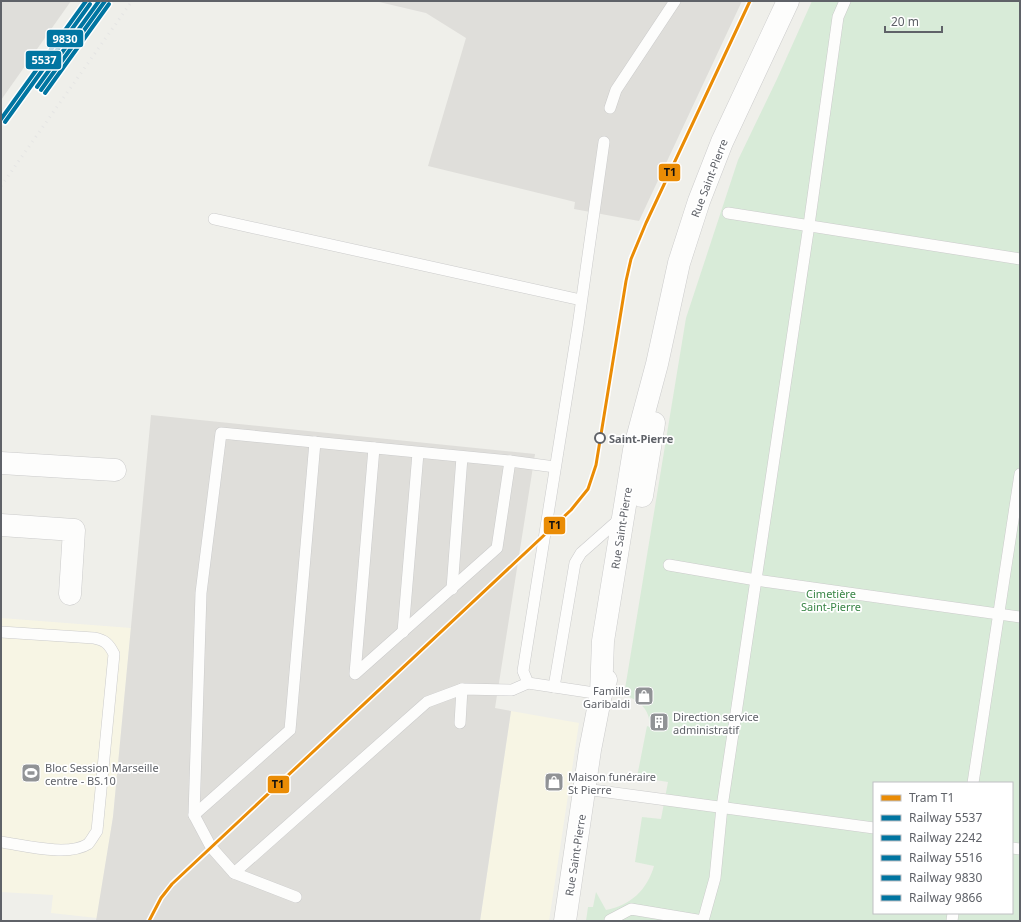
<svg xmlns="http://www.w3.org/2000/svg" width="1021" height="922" font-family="'Noto Sans',sans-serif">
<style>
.commercial{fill:#f7f5e4}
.industrial{fill:#dfdeda}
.green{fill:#d8ebd8;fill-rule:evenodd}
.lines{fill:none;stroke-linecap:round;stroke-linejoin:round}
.service-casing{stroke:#cbcbcb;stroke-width:12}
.minor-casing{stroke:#cbcbcb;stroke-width:23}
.secondary-casing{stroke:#ccc;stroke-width:23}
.service{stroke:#fdfdfc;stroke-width:11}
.minor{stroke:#fdfdfc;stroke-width:22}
.secondary{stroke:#fdfdfc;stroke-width:22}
.rail{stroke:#e5e5e4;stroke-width:3;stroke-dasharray:1 5;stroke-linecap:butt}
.rail-1-casing{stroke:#fff;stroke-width:7}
.rail-2-casing{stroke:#fff;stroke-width:7}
.rail-3-casing{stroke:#fff;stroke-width:7}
.rail-4-casing{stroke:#fff;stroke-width:7}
.rail-5-casing{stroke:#fff;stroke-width:7}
.rail-1{stroke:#0075a1;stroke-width:4}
.rail-2{stroke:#0075a1;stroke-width:4}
.rail-3{stroke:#0075a1;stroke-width:4}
.rail-4{stroke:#0075a1;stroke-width:4}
.rail-5{stroke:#0075a1;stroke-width:4}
.tram-1-casing{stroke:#fff;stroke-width:6}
.tram-1{stroke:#ea8c05;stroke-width:3}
.stop-dot{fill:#fff;stroke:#5f6268;stroke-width:2}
.labels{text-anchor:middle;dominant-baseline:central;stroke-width:3.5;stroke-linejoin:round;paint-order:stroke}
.street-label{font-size:11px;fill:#5f6268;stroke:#fff}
.stop-label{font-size:11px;font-weight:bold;fill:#5f6268;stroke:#fff;text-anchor:start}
.park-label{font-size:11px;fill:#388545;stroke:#fff}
.poi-label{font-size:11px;fill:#5f6268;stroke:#fff;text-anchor:start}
.line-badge{stroke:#fff;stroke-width:1.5}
.badge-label{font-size:11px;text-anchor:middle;font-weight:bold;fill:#fff}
.pale-badge-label{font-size:11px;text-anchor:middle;font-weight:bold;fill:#111}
</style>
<rect width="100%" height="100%" fill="#efefea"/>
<g class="commercial">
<path d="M1,618L131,628L113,817L97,918L51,913L53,895L1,892Z"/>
<path d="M511,711L579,723L549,921H480Z"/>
</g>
<g class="industrial">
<path d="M1,1H71L1,100Z"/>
<path d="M375,1H742L639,221L574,209L575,202L428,166L466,38L426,13Z"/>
<path d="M151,415L535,454L495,708L511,711L480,921H96L113,817Z"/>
</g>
<path class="green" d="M812,1H1020V921H586L588,907H593L596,892L606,910C631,905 647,890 654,866L635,862L642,817L661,819L668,782L637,777L647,726L650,727C650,709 639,700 624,695L686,318L738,160L777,79ZM874,783H1012V913H874Z"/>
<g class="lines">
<g class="service-casing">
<g id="service">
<path d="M610,108L616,90L675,1"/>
<path d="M728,213L1020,259"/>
<path d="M214,219L581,300"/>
<path d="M374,448L355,674L497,548L510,461"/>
<path d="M669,565L756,580L1020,617"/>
<path d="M452,589L462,457"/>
<path d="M1,632L94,638C105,640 109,644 114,654L97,831C94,835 91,841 88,844C68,857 23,845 1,842"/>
<path d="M403,632L418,453"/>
<path d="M528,683L512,690L462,689L427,702L234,873L211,847L194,815L201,593L221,433L510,461L555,467"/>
<path d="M554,687L575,563L581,553L615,523L620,517"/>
<path d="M601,694L528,683L523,671L578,326L604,142"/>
<path d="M460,723L462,689"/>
<path d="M973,783L1020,474"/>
<path d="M585,789L874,828"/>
<path d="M194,815L290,730L315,442"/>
<path d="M1012,848L1020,849"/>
<path d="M234,873L296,897"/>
<path d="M610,920L631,909L703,921"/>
<path d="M703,921L715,878L722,807L809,225L838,17L845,1"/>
<path d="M952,921L953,913"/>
</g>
</g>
<g class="minor-casing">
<g id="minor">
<path d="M1,463L115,470"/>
<path d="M1,525L74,530L70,594"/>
</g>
</g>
<g class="secondary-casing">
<g id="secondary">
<path d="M642,496L654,423"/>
<path d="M601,694L603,641L634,450L657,364L679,263L699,201L722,142L788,1"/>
<path d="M565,921L590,750L601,694L606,680"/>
</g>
</g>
<use href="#service" class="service"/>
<use href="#minor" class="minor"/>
<use href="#secondary" class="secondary"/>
<path class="rail" d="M1,186L132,1"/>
<g class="rail-1-casing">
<path id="rail-1" d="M1,119L86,1"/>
</g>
<g class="rail-2-casing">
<path id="rail-2" d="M41,90L105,1"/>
</g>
<g class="rail-3-casing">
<path id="rail-3" d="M45,93L109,4"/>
</g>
<g class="rail-4-casing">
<path id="rail-4" d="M5,122L90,4"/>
</g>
<g class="rail-5-casing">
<path id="rail-5" d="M37,87L99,1"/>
</g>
<use href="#rail-1" class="rail-1"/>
<use href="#rail-2" class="rail-2"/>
<use href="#rail-3" class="rail-3"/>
<use href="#rail-4" class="rail-4"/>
<use href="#rail-5" class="rail-5"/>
<g class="tram-1-casing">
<path id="tram-1" d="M149,921L161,898L172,884L571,510L588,489L596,465L626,281L631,259L646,223L750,1"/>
</g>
<use href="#tram-1" class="tram-1"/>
</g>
<defs>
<g id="shop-square" transform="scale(1)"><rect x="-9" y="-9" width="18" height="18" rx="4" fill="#919396" stroke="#fff"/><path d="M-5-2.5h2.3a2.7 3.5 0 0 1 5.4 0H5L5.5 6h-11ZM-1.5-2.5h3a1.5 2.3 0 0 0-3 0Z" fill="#fff"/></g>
<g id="building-square" transform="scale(1)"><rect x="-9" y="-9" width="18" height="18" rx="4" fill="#919396" stroke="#fff"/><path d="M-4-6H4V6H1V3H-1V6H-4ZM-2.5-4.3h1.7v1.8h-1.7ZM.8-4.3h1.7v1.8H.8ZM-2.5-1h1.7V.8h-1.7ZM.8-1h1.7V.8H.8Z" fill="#fff"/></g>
<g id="stadium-square" transform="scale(1)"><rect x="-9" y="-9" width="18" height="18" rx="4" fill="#919396" stroke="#fff"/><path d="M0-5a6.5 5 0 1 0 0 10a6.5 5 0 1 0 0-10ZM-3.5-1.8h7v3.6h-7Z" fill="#fff"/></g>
</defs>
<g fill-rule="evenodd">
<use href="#shop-square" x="644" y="696"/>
<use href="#building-square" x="659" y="722"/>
<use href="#stadium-square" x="31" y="773"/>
<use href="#shop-square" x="554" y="782"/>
</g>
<circle class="stop-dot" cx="600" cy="438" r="5"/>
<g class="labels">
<g class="street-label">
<text transform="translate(709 178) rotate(-69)">Rue Saint-Pierre</text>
<text transform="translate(621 528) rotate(-81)">Rue Saint-Pierre</text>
<text transform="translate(575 855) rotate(-81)">Rue Saint-Pierre</text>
</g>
<g class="stop-label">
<text x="609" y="438">Saint-Pierre</text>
</g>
<g class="park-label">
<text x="831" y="593">Cimetière<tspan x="831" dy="13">Saint-Pierre</tspan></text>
</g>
<g class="poi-label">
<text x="630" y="690" text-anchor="end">Famille<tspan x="630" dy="13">Garibaldi</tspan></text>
<text x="673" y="716">Direction service<tspan x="673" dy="13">administratif</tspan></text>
<text x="45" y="767">Bloc Session Marseille<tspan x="45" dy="13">centre - BS.10</tspan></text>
<text x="568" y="776">Maison funéraire<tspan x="568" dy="13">St Pierre</tspan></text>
</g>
</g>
<g class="line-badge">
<rect x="46" y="29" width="38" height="19" rx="4" fill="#0075a1"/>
<rect x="25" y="50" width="37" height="20" rx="4" fill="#0075a1"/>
<rect x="658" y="163" width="23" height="19" rx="4" fill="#ea8c05"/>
<rect x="543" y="516" width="23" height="19" rx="4" fill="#ea8c05"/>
<rect x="267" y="775" width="23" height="19" rx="4" fill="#ea8c05"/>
</g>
<g class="badge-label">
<text x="65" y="43">9830</text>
<text x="44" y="64">5537</text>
</g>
<g class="pale-badge-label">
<text x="670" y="176">T1</text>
<text x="555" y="529">T1</text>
<text x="278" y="788">T1</text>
</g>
<rect width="1021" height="922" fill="none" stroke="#5f6268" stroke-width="4"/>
<rect x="873" y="782" width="140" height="132" fill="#ffffff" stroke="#bfc0c3"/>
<rect x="881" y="795" width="20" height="6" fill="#ea8c05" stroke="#bfc0c3"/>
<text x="909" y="802" font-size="12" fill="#5f6268">Tram T1</text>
<rect x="881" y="815" width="20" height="6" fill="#0075a1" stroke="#bfc0c3"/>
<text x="909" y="822" font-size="12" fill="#5f6268">Railway 5537</text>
<rect x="881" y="835" width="20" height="6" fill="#0075a1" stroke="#bfc0c3"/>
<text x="909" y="842" font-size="12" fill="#5f6268">Railway 2242</text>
<rect x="881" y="855" width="20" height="6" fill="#0075a1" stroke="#bfc0c3"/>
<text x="909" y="862" font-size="12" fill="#5f6268">Railway 5516</text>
<rect x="881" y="875" width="20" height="6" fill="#0075a1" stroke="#bfc0c3"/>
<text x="909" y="882" font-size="12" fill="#5f6268">Railway 9830</text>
<rect x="881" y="895" width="20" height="6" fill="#0075a1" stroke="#bfc0c3"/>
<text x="909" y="902" font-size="12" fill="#5f6268">Railway 9866</text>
<path d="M885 26v6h57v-6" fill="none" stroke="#5f6268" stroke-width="2"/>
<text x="891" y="26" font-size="12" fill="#5f6268" stroke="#ffffff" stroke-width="3" paint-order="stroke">20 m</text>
</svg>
